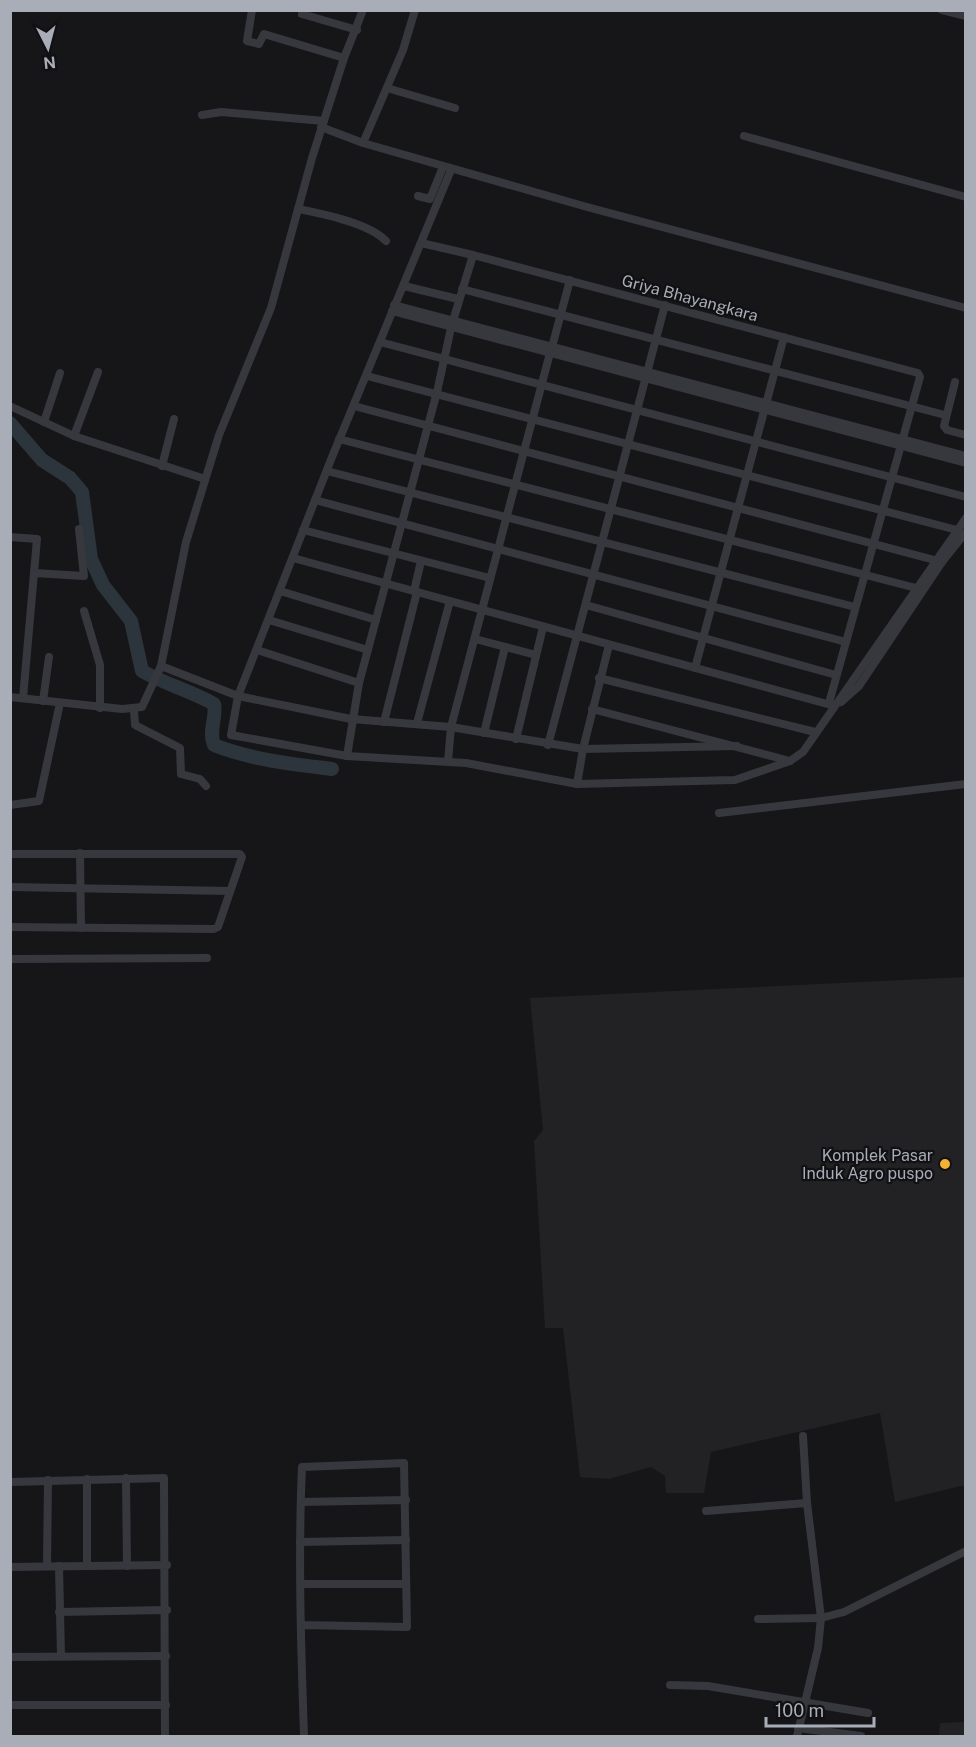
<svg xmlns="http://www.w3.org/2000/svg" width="976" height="1747" font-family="'Public Sans',sans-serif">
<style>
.built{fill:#222225}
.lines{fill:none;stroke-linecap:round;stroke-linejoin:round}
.river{stroke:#2c353c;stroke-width:14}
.street{stroke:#37383d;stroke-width:8}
.poi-dot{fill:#f2b134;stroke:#111113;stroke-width:2}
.labels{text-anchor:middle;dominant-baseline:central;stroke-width:4.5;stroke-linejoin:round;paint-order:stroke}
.street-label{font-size:16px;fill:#a8adb8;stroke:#111113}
.poi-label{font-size:16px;fill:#a8adb8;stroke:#111113;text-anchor:end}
</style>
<rect width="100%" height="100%" fill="#161618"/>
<g class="built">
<path d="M965,977V1485L895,1502L880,1413L711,1452L704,1493H666L665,1476L651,1467L609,1479L580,1477L563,1328H545L534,1141L543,1130L530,998Z"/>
<path d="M965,1722V1736H939L940,1723Z"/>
</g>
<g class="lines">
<path class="river" d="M10,423L42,460L70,478L82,492L91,559L103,585L131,621L142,671C167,685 191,691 214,704C217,718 208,731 214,745C252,760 292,764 332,769"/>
<g class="street">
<path d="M252,10L247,41L259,44L264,34L344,58"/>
<path d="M942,10L966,16"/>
<path d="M302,14L357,30"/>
<path d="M387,88L455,108"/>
<path d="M202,115L221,112L324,121"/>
<path d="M321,127L363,143L403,50L415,10"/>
<path d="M744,136L966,197"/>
<path d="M363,143L587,207L966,308"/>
<path d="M451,170L332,457L238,696L231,735L347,756L466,763L577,784L735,780L790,761L803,752L966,518"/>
<path d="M418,196L430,199L443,167"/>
<path d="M298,209C323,214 369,223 386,241"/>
<path d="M421,243L473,255L918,373L920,377L829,703"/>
<path d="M404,286L458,299"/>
<path d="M462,289L945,415"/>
<path d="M394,305L966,456"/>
<path d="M392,311L966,463"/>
<path d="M453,321L473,255"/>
<path d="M380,342L966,497"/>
<path d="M552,347L570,280"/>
<path d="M367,376L957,530"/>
<path d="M955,382L944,426L947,430L966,435"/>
<path d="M354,406L942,562"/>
<path d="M12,407L74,436L205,479"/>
<path d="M44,422L60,373"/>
<path d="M74,436L98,372"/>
<path d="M339,439L916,588"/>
<path d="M162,466L174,419"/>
<path d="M327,471L855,607"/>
<path d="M315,500L846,642"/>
<path d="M303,530L490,578"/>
<path d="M10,537L37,539L34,573"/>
<path d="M293,558L831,705"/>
<path d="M280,591L376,620"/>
<path d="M414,591L421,561"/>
<path d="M586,605L836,675"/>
<path d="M84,611L100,665V708"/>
<path d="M269,620L368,650"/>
<path d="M475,639L536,655"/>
<path d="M257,650L359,683"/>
<path d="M161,666L238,696L351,719L451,727L583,749L737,746"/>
<path d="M695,668L784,337"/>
<path d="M599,678L815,732"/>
<path d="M10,697L122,709L142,707L161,666L186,542L219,435L271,308L312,158L344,58L363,10"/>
<path d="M23,698L34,573L84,576L79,529"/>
<path d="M43,701L49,657"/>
<path d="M841,702L859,686L942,562L966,532"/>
<path d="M592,709L790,761"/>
<path d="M134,710L135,725L180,748L181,774L200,779L206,786"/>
<path d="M384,722L417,592"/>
<path d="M417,723L450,601"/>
<path d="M484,733L505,647"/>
<path d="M516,739L543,627"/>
<path d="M548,745L665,305"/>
<path d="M347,756L359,683L437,392L451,328"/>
<path d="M448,761L451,727L550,353"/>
<path d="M577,784L583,749L609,645"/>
<path d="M10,805L39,801L60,703"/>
<path d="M719,813L966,784"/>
<path d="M80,853L81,928"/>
<path d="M10,854H240L242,857L218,927L214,929L10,927"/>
<path d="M10,887L229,891"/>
<path d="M10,959L207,958"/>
<path d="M126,1478L127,1566"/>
<path d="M87,1479V1566"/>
<path d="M10,1482L164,1478L165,1736"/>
<path d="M301,1502L406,1500"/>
<path d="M706,1511L807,1503"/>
<path d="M300,1542L406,1540"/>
<path d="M47,1566L48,1480"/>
<path d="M59,1566L61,1656"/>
<path d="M10,1567L167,1565"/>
<path d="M302,1584H406"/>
<path d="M59,1612L167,1610"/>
<path d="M758,1619L821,1618L844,1612L966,1551"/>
<path d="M301,1625L407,1627L404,1463L302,1467C298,1556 301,1647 304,1736"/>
<path d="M10,1657L166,1656"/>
<path d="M670,1685L708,1686L868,1713"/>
<path d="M10,1705H166"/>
<path d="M798,1728L861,1736"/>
<path d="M797,1736L818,1648L821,1618L807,1503L803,1436"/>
</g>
</g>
<circle class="poi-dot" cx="945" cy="1164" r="6"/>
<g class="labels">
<g class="street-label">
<text transform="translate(690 298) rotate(15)">Griya Bhayangkara</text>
</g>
<g class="poi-label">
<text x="933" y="1155">Komplek Pasar<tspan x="933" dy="18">Induk Agro puspo</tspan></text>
</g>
</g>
<rect width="976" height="1747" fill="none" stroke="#a8adb8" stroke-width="24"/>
<g transform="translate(48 48) rotate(174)" stroke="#111113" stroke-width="4.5" paint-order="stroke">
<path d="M0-4.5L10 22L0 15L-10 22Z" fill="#a8adb8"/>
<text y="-9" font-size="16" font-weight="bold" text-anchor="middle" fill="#a8adb8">N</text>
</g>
<path d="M766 1717v9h108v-9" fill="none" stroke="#a8adb8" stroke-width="3"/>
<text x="775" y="1717" font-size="18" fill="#a8adb8" stroke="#111113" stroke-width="4.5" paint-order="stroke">100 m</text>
</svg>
